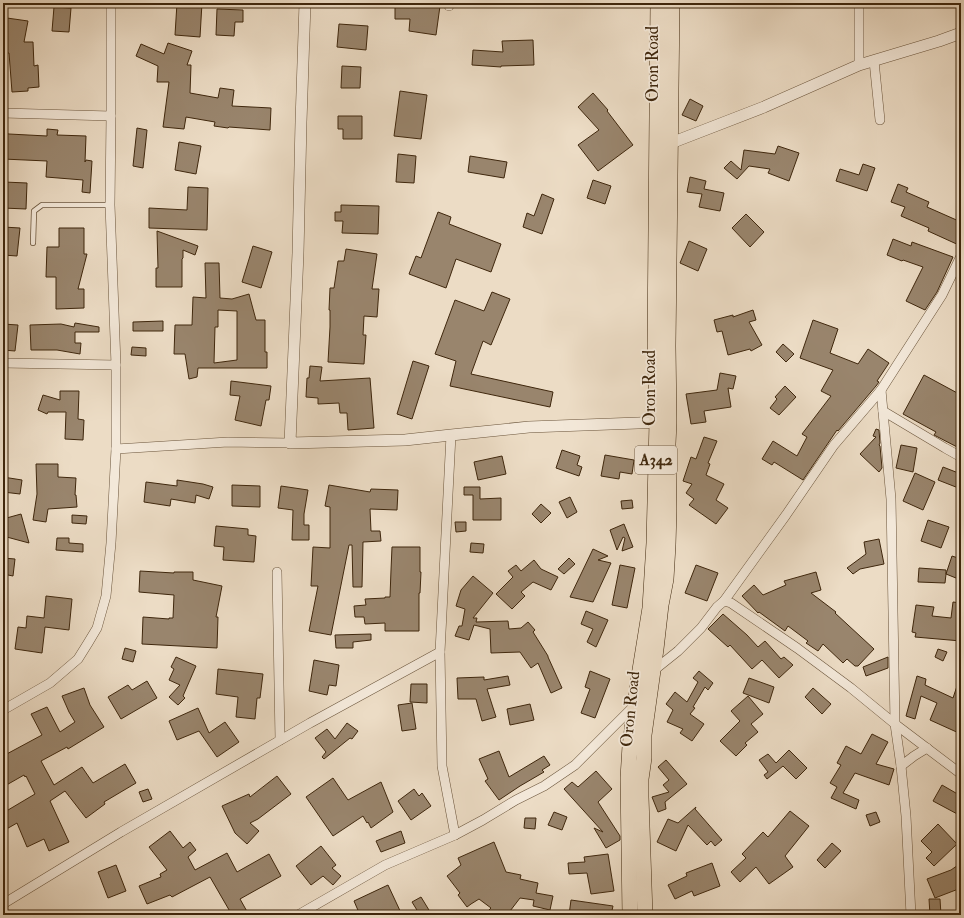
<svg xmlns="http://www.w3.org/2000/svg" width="964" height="918" font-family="'IM FELL Double Pica',serif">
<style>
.building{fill:#99856d;stroke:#3f270d;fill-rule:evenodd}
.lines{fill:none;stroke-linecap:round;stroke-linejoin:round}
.service-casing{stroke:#6a543b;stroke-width:6}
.minor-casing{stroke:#6a543b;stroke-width:10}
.tertiary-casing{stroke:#6a543b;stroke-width:12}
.trunk-casing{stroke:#3f270d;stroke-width:16}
.service{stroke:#f3e8d9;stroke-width:4.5}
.minor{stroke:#f3e8d9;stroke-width:9}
.tertiary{stroke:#f3e8d9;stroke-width:11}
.trunk{stroke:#ecdcc5;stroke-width:15}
.labels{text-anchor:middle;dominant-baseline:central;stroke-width:3.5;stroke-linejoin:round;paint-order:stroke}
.shield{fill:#f3e8d9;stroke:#75614a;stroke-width:1}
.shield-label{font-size:16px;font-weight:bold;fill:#3f270d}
.street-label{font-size:17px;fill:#3f270d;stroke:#f3e8d9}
</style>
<rect width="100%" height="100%" fill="#ecdcc5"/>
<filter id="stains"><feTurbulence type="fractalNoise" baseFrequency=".005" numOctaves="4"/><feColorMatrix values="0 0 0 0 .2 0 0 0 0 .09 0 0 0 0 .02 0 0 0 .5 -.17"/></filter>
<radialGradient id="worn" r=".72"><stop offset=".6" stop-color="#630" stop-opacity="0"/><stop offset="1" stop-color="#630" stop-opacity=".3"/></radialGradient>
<g class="building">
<path d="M177,3H202L200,37L175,35Z"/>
<path d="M395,3H413L440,6L436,35L409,31L410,19H395Z"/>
<path d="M54,7L71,8L69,32L52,31Z"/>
<path d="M217,9L243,10V22H235L234,36L216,35Z"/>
<path d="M7,18L28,21L24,42H33L34,66L38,65L39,87L28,88V91L12,92L9,53H5L4,37H3Z"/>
<path d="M339,24L368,26L366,50L337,47Z"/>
<path d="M533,40L534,65L501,66V67L472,65L473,50L503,52L502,41Z"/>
<path d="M168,43L192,51L187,65H191L190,93L218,98L220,88L234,90L232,106L271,108L270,130L229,127L228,128L214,126L215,122L186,117L184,129L163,127L169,82H157L158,66L136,56L141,44L164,54Z"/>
<path d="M342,66L361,67L360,88H341Z"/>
<path d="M400,91L427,95L421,139L394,136Z"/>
<path d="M593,93L608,110L607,111L633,145L598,171L578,145L599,130L578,107Z"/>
<path d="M690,99L703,106L696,121L682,115Z"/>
<path d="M338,116H362V139H343V129H338Z"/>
<path d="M137,128L147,130L143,168L133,166Z"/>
<path d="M47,129L58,130L57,135L86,136L85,162L86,160L92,161L90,193L82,192L83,180L46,177L47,161L3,159V133L9,134L47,136Z"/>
<path d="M179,142L201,146L196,174L175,170Z"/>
<path d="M778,146L799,153L789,181L768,173L770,169L749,166L737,179L724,168L731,161L741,170L744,150L775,154Z"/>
<path d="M398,154L416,156L414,183L396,182Z"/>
<path d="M470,156L507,162L504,178L468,172Z"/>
<path d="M863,164L875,168L867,191L836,181L840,169L859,175Z"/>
<path d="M690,177L706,181L704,189L724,193L720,211L699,207L702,194L687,192Z"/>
<path d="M593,180L611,186L605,204L587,198Z"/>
<path d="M4,182L27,183L26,209L3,208Z"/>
<path d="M898,184L908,188L906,192L929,202L927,207L961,222V246L928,231L929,228L901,216L905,207L891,202Z"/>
<path d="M188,187L208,188L207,230L149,228V208L187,210Z"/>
<path d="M542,194L554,199L542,234L523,227L527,213L534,216Z"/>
<path d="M341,205L379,206L378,234L342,233L343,221H335V212H341Z"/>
<path d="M438,212L451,217L449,224L501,244L491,272L456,259L446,288L409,274L416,256L421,258Z"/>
<path d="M746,214L764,232L750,247L732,228Z"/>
<path d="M3,227L20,228L17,256L3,255Z"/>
<path d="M59,228H84V254H87L78,289H84V308L56,309V277H46L47,247H59Z"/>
<path d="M157,231L198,246L195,255L183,250V258L182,259V287H156V268H158Z"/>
<path d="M893,239L911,246L912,242L953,257L937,292L925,310L906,301L923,267L903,260L902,261L887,255Z"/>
<path d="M689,241L707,249L698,271L680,263Z"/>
<path d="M253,246L272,252L261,288L242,282Z"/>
<path d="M346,249L377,254L372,289H379L377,317L364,316L363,335H366L364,364L328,362L330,327V310H329L330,288H334L338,261H344Z"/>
<path d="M205,263H219L220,298L232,299L249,294L256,320H265V352H267V368H198L197,377L189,379L185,354H174L175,325H192L193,297L206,298ZM218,310L237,311V360L214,363L215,327H218Z"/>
<path d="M492,292L510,299L491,345L483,341L471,374L553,392L550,407L450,386L456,361L435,354L455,300L484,311Z"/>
<path d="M753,310L756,320L749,322L762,345L751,351L750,349L728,355L722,331L717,332L714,320L733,315V317Z"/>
<path d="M813,320L838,329L830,353L858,364L868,349L889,363L877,381L879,382L876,386L838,431L837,430L803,480L774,462L772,465L762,459L773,441L797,456L807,437L802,434L831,396L821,391L833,370L800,358Z"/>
<path d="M163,321V331H133V322Z"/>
<path d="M75,323L99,327V332H75V343H81L80,354L57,350H31L30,325L61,324L74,327Z"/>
<path d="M3,324L18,325L15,351L3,350Z"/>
<path d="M783,344L794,354L786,362L776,352Z"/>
<path d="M132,347L146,348V356L131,355Z"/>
<path d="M413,361L429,366L412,419L397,414Z"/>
<path d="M310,366L322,367L320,381L370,378L374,428L348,430L347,413H340L339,403L318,404V398L306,397L307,378H309Z"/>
<path d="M720,373L736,376L733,389L728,388L731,407L704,411L706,422L691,424L686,394L717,390Z"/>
<path d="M924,375L961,395V449L934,435L936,432L903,414Z"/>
<path d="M231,381L271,386L269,400H266L261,426L235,420L240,396L230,395Z"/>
<path d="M785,386L796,397L779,415L770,408L777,399L775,397Z"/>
<path d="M60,391H79L78,419L84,420L83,440L65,439L66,412H48L47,414L38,410L43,395L60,400Z"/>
<path d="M876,429L879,430L880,443L879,445L880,446L882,468L879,472L860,454L876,437L873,436Z"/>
<path d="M704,437L717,441L708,463L710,464L706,475L724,484L716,500L728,508L716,524L689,505L694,499L686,493L692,484L683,481L691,457L696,459Z"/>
<path d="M901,445L917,448L913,472L896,468Z"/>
<path d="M562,450L580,456L577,465L582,467L579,476L556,468Z"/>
<path d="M605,455L634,460L632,474L620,472L619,479L601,476Z"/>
<path d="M502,456L506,474L478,480L474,462Z"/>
<path d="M36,464H58V477L76,478L75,495H76L77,507L48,509L46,522L33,520L37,494Z"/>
<path d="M943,467L961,474V489L938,480Z"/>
<path d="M915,473L935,482L923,510L903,501Z"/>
<path d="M3,477L22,480L20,494L3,492Z"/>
<path d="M177,480L203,484L213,487L209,499L196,495L195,503L171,499L170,506L144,502L146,482L177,486Z"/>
<path d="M232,485L260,486V507L232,506Z"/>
<path d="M329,485L370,492L371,489L398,490L397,510L370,509L371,531H380L381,541L363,542L362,587H353L352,545H349L331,635L309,631L318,586H311L313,547L330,548V507L325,506Z"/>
<path d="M281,486L308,490L304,514V525H309V540H292L293,510L278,508Z"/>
<path d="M464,487H480V499L501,498V520H473V495H464Z"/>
<path d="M570,497L577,512L567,518L559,502Z"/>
<path d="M632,500L633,508L622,509L621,501Z"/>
<path d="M541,504L551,513L541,523L532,514Z"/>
<path d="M21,514L29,543L3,536V519Z"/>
<path d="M72,515L87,516L86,524L72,523Z"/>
<path d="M928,520L949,527L941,548L921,541Z"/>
<path d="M455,522H466V531L456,532Z"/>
<path d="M624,524L633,547L622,551L625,538L623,537L617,550L610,530Z"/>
<path d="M216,526L248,529V535L256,536L254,562L223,560L224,547L214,546Z"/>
<path d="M57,538H69V543L83,544V552L56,550Z"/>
<path d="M879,539L884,564L860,569L853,574L847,568L866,554L864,542Z"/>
<path d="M471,543L484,544L483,553L470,552Z"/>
<path d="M392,547H420V572H421L420,593H419V631H385V623L365,624L364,617H355L354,606L366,605L365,599L385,598V597H390L391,570Z"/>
<path d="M593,549L608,556L598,560L611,563L593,602L570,597Z"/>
<path d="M952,556L961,559V580L946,574L945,583L918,582L919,568L946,570V574Z"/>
<path d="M3,558L15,559L13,576L3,574Z"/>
<path d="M569,558L575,564L564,574L558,569Z"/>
<path d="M534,560L541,569L558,577L551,590L533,582L521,592L525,596L512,609L496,594L513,577L508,571L516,565L521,571Z"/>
<path d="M620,565L635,568L627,608L612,605Z"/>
<path d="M696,565L718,573L707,601L685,593Z"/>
<path d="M140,571L174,573V572H193V580L222,586L216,617H218L217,648L142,644L143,617L169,619V618H173L174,595L139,592Z"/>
<path d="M816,572L821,590L811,593L836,612L835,613L874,649L858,666H855L847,659L843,663L823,644L818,651L806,643L808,641L788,626L785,631L759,612L758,613L742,596L754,585L763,595L786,585L784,581Z"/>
<path d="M473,576L493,593L473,618H477L476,622L508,621L509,629L521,628L528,622L535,630L533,632L548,656V657L562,688L551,693L538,663L531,668L520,652L491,653L490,629L474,625L469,640L455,636L459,626H462L465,609L456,606L461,590Z"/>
<path d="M46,596L72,599L69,630L45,627L42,653L15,649L18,627L26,628L27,616L44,618Z"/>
<path d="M953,602L961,603V641L915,637L916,633L912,632L916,605L934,607L932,616L951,618Z"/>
<path d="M586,611L608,620L596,647L587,642L593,629L581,624Z"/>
<path d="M723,614L747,635L758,647L765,641L781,659L784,657L793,665L779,678L762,660L752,669L730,645L728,647L708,629Z"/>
<path d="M371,634V640L353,642V648H336L335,635Z"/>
<path d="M125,648L136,651L133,662L122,659Z"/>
<path d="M938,649L947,652L943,661L935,657Z"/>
<path d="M176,657L196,666L183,696L185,698L178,705L169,697L180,685L169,680L174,669L171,667Z"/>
<path d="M888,657V668L866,676L863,667Z"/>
<path d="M314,660L339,665L336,686L329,685L327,695L309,691Z"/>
<path d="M218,669L263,674L260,698H257L255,719L236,717L238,697L216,694Z"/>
<path d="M590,671L610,679L595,718L581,713L590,689L585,687Z"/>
<path d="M699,671L713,683L708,690L705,687L693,707L695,708L690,714L704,724L692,741L680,733L683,729L667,722L673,710L666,704L675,692L687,702L698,682L693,678Z"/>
<path d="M508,676L510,685L487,689L496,717L482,721L476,699H458L457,678L484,677V680Z"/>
<path d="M917,676L926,679L925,685L953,698L960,677H961V734L930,720L937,703L921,696L915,719L906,716Z"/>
<path d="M749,678L774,687L769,703L743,693Z"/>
<path d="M147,681L157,698L121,719L108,697L128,685L132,690Z"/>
<path d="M411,684H427V703L410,702Z"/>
<path d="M84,688L90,705L104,727L68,749L67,747L41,761L54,785L82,767L93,783L125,764L136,783L104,802L105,804L86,818L65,791L50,801L69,842L49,851L44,839L27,847L17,823L3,831V813L35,794L26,776L25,777L24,775L3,787V756L42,735L31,714L47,707L60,732L75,722L69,712L62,696Z"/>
<path d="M813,688L831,704L822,714L805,697Z"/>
<path d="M748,696L763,714L751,724L758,732L745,743L747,745L736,756L720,741L740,721L731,711Z"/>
<path d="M412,703L416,729L402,731L398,705Z"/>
<path d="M530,704L534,720L510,725L507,709Z"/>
<path d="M198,708L209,733L225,722L239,742L217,757L199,731L177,740L169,721Z"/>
<path d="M347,723L358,731L352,739L350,738L324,759L322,757L326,752L315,738L327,729L335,739Z"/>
<path d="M872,734L888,742L876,764L894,769L889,785L855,773L843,793L859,800L856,809L831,798L837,787L830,783L841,765L837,763L846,746L861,754Z"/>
<path d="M789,750L807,768L796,779L783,766L767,779L764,775L768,772L759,760L768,754L776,763Z"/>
<path d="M499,751L509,777L544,756L550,765L542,770L544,772L520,786L499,800L485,781L488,779L479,759Z"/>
<path d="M666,760L687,784L665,802L666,809L658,812L652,797L669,792L663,785L669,780L658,767Z"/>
<path d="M596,771L612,789L598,802L620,836V840L606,848L594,828L603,832L564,789L572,782L578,787Z"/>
<path d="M277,776L291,794L258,819L250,823L259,831L247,844L235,833L222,806L249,794L250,797Z"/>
<path d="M333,778L348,800L381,782L393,812L371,828L368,822L367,823L363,816L333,836L306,797Z"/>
<path d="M942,785L961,796V816L933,801Z"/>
<path d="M148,789L152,799L143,802L139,792Z"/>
<path d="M414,789L419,796L422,793L431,806L411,820L398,801Z"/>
<path d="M696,807L695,809L722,840L715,846L711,841L707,845L688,825L676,851L657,842L668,819L678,823Z"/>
<path d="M790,811L809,826L785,856L793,867L769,884L756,867L740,882L731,872L746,858L742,854L763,832L768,837Z"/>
<path d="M554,812L567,817L562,830L548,825Z"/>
<path d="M876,812L880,822L870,826L866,815Z"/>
<path d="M525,818H536L535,829L524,828Z"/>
<path d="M938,824L957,844L934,866L926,858L932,852L921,841Z"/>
<path d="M170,831L183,848L190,842L196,850L188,857L195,870L227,853L237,872L269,854L281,876L240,899L249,915H232L210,877L172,897L170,895L147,904L139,886L161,877L160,874L167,870L149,847Z"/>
<path d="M401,831L405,843L381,852L376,841Z"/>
<path d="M494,842L506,872L521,875L520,879L538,883L536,893L553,896L550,910L533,906L534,900L520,898L507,915H484L491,908L479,899L471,904L467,907L458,895L460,893L447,876L461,865L458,858Z"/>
<path d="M832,843L841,851L825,868L817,860Z"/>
<path d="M321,846L336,865L332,868L341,876L333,885L323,876L311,885L296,866Z"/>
<path d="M608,854L614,891L591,894L587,873L569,874L568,863L585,862L584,857Z"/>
<path d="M712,863L720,886L694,896L692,891L675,899L668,885L687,876L686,873Z"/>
<path d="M961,863V888L935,898L927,879L951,870Z"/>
<path d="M116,865L126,891L108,898L98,872Z"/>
<path d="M388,885L402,915H369L367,912L360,915L354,901Z"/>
<path d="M421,897L432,915H420L412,902Z"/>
<path d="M929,899H940L941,915H930Z"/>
<path d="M571,900L613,906L611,915H569Z"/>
</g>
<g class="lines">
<g class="service-casing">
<path id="service" d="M33,243L34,211L42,205H110"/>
</g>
<g class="minor-casing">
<g id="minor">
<path d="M859,3V65"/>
<path d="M449,6V3"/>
<path d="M874,61L880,120"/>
<path d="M3,113L111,116"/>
<path d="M3,363L116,365"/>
<path d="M881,390L891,499L895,724L901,766L906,816L911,915"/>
<path d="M883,411L945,448L961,457"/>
<path d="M116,449L228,442L290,443"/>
<path d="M277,572L280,740"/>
<path d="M724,601L786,515L834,445L881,390L942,295L961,256"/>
<path d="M440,652L442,766L455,835"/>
<path d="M653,671L678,651L701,628L717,607L724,601L731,603L797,648L851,688L895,724L961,774"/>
<path d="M3,710L50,683L78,659L88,643L97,628L106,596L111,543L116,449V365L110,205L111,116V3"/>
<path d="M901,766L914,756L927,748"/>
<path d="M3,904L121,832L310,723L440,652L451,435"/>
<path d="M298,915L385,865L455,835L483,820L516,800L544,786L575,765L635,705"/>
</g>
</g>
<g class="tertiary-casing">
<g id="tertiary">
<path d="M305,3L301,122L298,253L290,443L405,440L451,435L529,427L665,422"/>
<path d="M664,143H671L764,107L859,65L939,41L961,33"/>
</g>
</g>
<g class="trunk-casing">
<g id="trunk">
<path d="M630,915L628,778L630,746L639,676L650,608L654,543L657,422L655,345L658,3"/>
<path d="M645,915L641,797V779L644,758V735L656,649L661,605L666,579L668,545L669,510L668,444L669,422L668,346L672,3"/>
</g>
</g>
<use href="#service" class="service"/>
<use href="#minor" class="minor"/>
<use href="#tertiary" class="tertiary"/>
<use href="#trunk" class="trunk"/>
</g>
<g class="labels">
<rect class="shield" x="635" y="446" width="42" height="28" rx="3"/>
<g class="shield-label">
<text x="656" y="460">A342</text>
</g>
<g class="street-label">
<text transform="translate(652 64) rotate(-90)">Oron Road</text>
<text transform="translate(649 388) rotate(-90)">Oron Road</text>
<text transform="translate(630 709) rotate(-84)">Oron Road</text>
</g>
</g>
<rect width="964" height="918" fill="none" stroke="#ecdcc5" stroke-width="16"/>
<rect x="4" y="4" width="956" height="910" fill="none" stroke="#3f270d" stroke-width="2"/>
<rect x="8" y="8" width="948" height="902" fill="none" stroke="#3f270d"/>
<rect width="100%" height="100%" filter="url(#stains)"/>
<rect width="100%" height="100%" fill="url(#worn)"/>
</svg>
